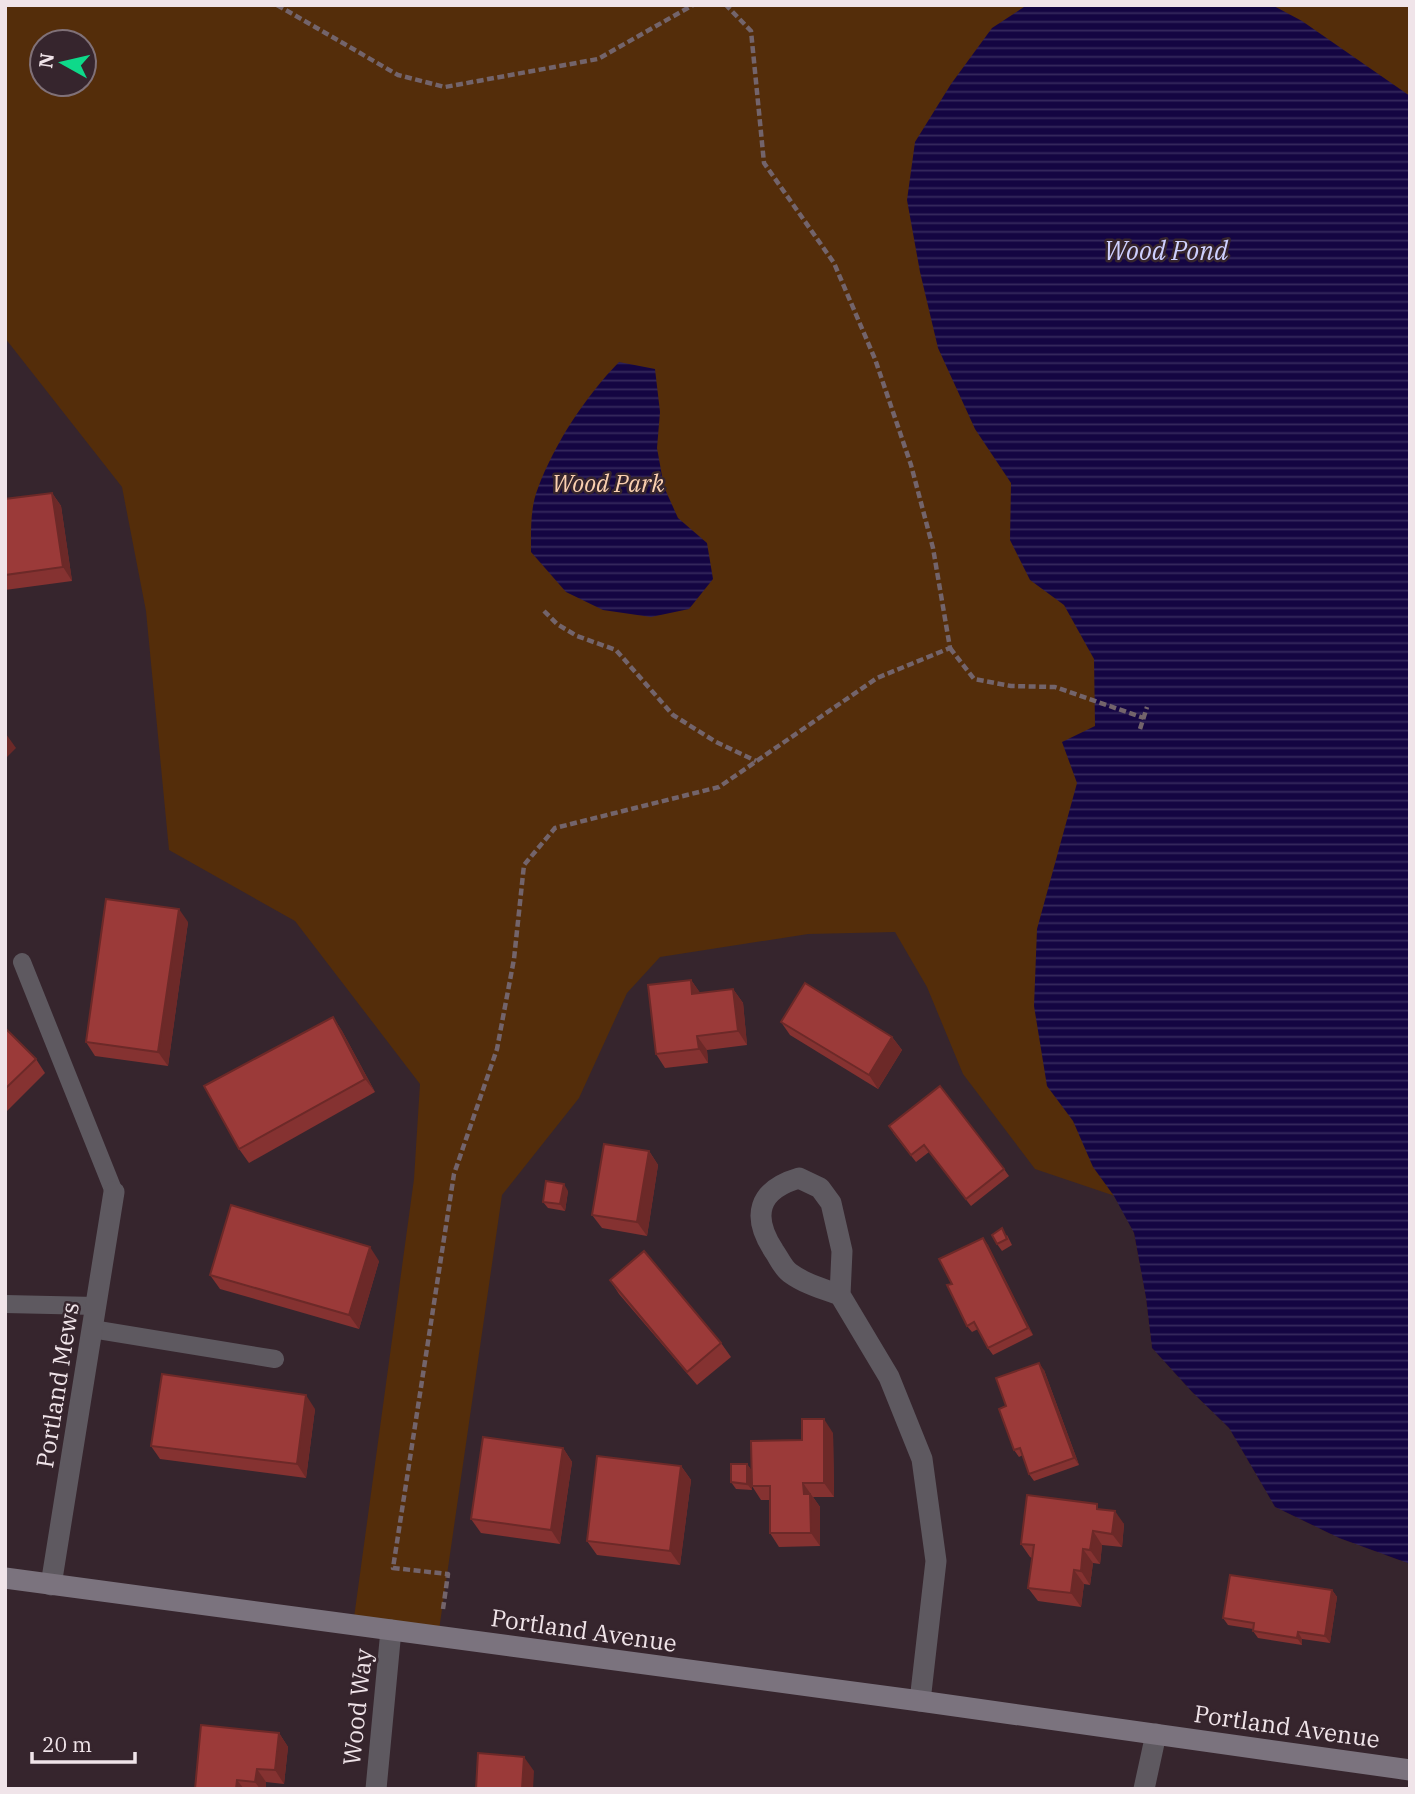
<svg xmlns="http://www.w3.org/2000/svg" width="1415" height="1794" font-family="'IBM Plex Serif',serif">
<style>
.green{fill:#542d0a;fill-rule:evenodd}
.water{fill:url(#water-rules)}
.lines{fill:none;stroke-linecap:round;stroke-linejoin:round}
.path{stroke:#73646b;stroke-width:4.5;stroke-dasharray:7 3.5;stroke-linecap:butt}
.lane{stroke:#5e5960;stroke-width:18}
.street{stroke:#5e5960;stroke-width:21}
.secondary{stroke:#7b737e;stroke-width:21}
.wall{fill:#853231}
.shaded-wall{fill:#6c2928}
.building{fill:#9b3a39;stroke:#6c2928;stroke-width:2}
.labels{text-anchor:middle;dominant-baseline:central;stroke-width:5;stroke-linejoin:round;paint-order:stroke}
.park-label{font-size:24px;font-style:italic;fill:#facfb0;stroke:#36252d}
.street-label{font-size:24px;fill:#f0e4e9;stroke:#36252d}
.water-label{font-size:26px;font-style:italic;fill:#ced0fe;stroke:#36252d}
</style>
<defs>
<pattern id="water-rules" width="6" height="5" patternUnits="userSpaceOnUse" patternTransform="scale(1.75)"><rect width="6" height="5" fill="#140542"/><path d="M0 2.5h6" fill="none" stroke="#36295d"/></pattern>
</defs>
<rect width="100%" height="100%" fill="#36252d"/>
<path class="green" d="M5,5H1410V1564L1339,1538L1275,1507L1229,1428L1192,1392L1152,1348L1146,1298L1134,1233L1115,1196L1035,1169L963,1074L927,987L895,932L808,934L660,957L627,993L579,1098L502,1195L438,1637L353,1625L414,1179L420,1084L295,921L169,850L146,611L122,487L5,338ZM42,42H84V84H42Z"/>
<g class="water">
<path d="M1027,5H1272L1302,21L1410,96V1564L1339,1538L1275,1507L1229,1428L1192,1392L1152,1348L1146,1298L1134,1233L1114,1196L1093,1167L1073,1121L1047,1086L1034,1006L1037,929L1077,783L1062,742L1095,726L1094,659L1064,605L1030,580L1010,540L1011,483L975,429L938,348L920,272L907,200L915,142L951,84L992,28Z"/>
<path d="M619,362L655,369L660,412L657,448L664,487L678,518L707,543L713,579L689,609L651,617L603,610L566,592L531,552C531,531 530,508 538,488C555,443 585,397 619,362Z"/>
</g>
<g class="lines">
<g class="path">
<path d="M277,5L398,75L445,87L598,59L693,5"/>
<path d="M544,611L557,624L577,636L616,650L673,715L716,742L756,761"/>
<path d="M950,648L974,679L1011,686L1055,687L1144,718"/>
<path d="M1140,729L1147,707"/>
<path d="M443,1609L448,1574L393,1568L454,1174L497,1049L514,959L524,865L555,828L719,787L877,678L950,648L933,548L911,465L875,359L834,263L764,163L751,31L726,5"/>
</g>
<g class="lane">
<path d="M22,962L114,1192"/>
<path d="M5,1304L96,1306"/>
<path d="M92,1329L275,1359"/>
</g>
<g class="street">
<path d="M840,1295C823,1289 805,1284 790,1273C783,1268 779,1258 774,1251C751,1216 758,1190 799,1178L820,1188L831,1203L842,1251L840,1295L889,1377L922,1459L936,1561L920,1701"/>
<path d="M51,1585L114,1192"/>
<path d="M376,1789L391,1630"/>
<path d="M1144,1789L1156,1734"/>
</g>
<path class="secondary" d="M5,1578L920,1701L1410,1770"/>
</g>
<g class="wall">
<path d="M52,493L61,506L72,581L5,590V499Z"/>
<path d="M188,922L168,1066L95,1056L86,1042Z"/>
<path d="M691,980L700,993L733,989L743,1003L747,1045L707,1050L708,1063L665,1068L656,1054Z"/>
<path d="M333,1017L342,1031L375,1092L249,1163L239,1149Z"/>
<path d="M781,1022L892,1037L902,1050L878,1089L790,1035Z"/>
<path d="M5,1028L36,1059L45,1073L5,1113Z"/>
<path d="M893,1133L1004,1169L1009,1176L971,1206L929,1152L916,1162Z"/>
<path d="M649,1151L658,1165L647,1236L602,1228L592,1215Z"/>
<path d="M568,1191L565,1211L548,1208L543,1202Z"/>
<path d="M1007,1235L1012,1245L1002,1251L997,1244Z"/>
<path d="M983,1238L988,1245L1033,1335L993,1355L988,1348L978,1329L972,1332L967,1326L952,1284Z"/>
<path d="M379,1261L359,1329L220,1289L210,1275Z"/>
<path d="M610,1280L721,1343L731,1357L697,1385L619,1294Z"/>
<path d="M1044,1370L1079,1465L1034,1481L1029,1474L1023,1455L1019,1457L1014,1450L1006,1406Z"/>
<path d="M315,1409L306,1478L160,1459L151,1446Z"/>
<path d="M833,1433L834,1497H813L820,1507V1546L779,1547L770,1533V1500H761L752,1486L802,1440Z"/>
<path d="M563,1448L572,1462L560,1544L481,1533L471,1519Z"/>
<path d="M747,1464L752,1471V1490L736,1489L731,1482Z"/>
<path d="M681,1466L691,1480L680,1565L597,1555L587,1541Z"/>
<path d="M1101,1509L1124,1524L1122,1547L1102,1545L1100,1564L1093,1563L1090,1585L1084,1584L1081,1607L1038,1601L1028,1588L1032,1558L1030,1557L1021,1544Z"/>
<path d="M1332,1590L1337,1597L1330,1643L1302,1639V1645L1258,1638L1253,1631V1629L1228,1625L1223,1618Z"/>
<path d="M279,1733L288,1747L284,1784L266,1782V1789H195Z"/>
</g>
<g class="shaded-wall">
<path d="M52,493L61,506L72,581L63,567Z"/>
<path d="M6,734L16,748L5,759V735Z"/>
<path d="M179,909L188,922L168,1066L158,1052Z"/>
<path d="M691,980L701,994H692Z"/>
<path d="M733,989L743,1003L747,1045L738,1031Z"/>
<path d="M333,1017L342,1031L375,1092L365,1079Z"/>
<path d="M697,1036L707,1050L708,1063L699,1049Z"/>
<path d="M892,1037L902,1050L878,1089L869,1075Z"/>
<path d="M649,1151L658,1165L647,1236L637,1222Z"/>
<path d="M564,1184L568,1191L565,1211L560,1204Z"/>
<path d="M983,1238L988,1245L1033,1335L1028,1328Z"/>
<path d="M370,1247L379,1261L359,1329L349,1315Z"/>
<path d="M1039,1363L1044,1370L1079,1465L1074,1458Z"/>
<path d="M306,1395L315,1409L306,1478L297,1464Z"/>
<path d="M824,1419L833,1433L834,1497L824,1483Z"/>
<path d="M563,1448L572,1462L560,1544L551,1530Z"/>
<path d="M747,1464L752,1471V1490L747,1484Z"/>
<path d="M681,1466L691,1480L680,1565L670,1551Z"/>
<path d="M803,1483L820,1507V1546L811,1533L804,1494Z"/>
<path d="M1115,1511L1124,1524L1122,1547L1112,1534Z"/>
<path d="M1093,1531L1102,1545L1100,1564L1090,1550Z"/>
<path d="M1083,1549L1093,1563L1090,1585L1081,1571Z"/>
<path d="M1074,1570L1084,1584L1081,1607L1071,1593Z"/>
<path d="M1332,1590L1337,1597L1330,1643L1325,1636Z"/>
<path d="M1298,1632L1302,1639V1645L1297,1638Z"/>
<path d="M279,1733L288,1747L284,1784L275,1770Z"/>
<path d="M524,1757L534,1771L533,1789H522Z"/>
<path d="M257,1769L266,1782V1789H260L255,1782Z"/>
<path d="M237,1780L244,1789H236Z"/>
</g>
<g class="building">
<path d="M52,493L63,567L5,575V499Z"/>
<path d="M106,899L179,909L158,1052L86,1042Z"/>
<path d="M691,980L692,994L733,989L738,1031L697,1036L699,1049L656,1054L648,985Z"/>
<path d="M805,983L892,1037L869,1075L781,1022Z"/>
<path d="M333,1017L365,1079L239,1149L204,1086Z"/>
<path d="M5,1028L36,1059L5,1089Z"/>
<path d="M940,1086L1004,1169L966,1199L924,1145L911,1155L889,1126Z"/>
<path d="M604,1144L649,1151L637,1222L592,1215Z"/>
<path d="M546,1181L564,1184L560,1204L543,1202Z"/>
<path d="M231,1205L370,1247L349,1315L210,1275Z"/>
<path d="M1002,1228L1007,1239L997,1244L992,1235Z"/>
<path d="M983,1238L1028,1328L988,1348L974,1322L967,1326L947,1285L952,1284L939,1259Z"/>
<path d="M644,1251L721,1343L687,1372L610,1280Z"/>
<path d="M1039,1363L1074,1458L1029,1474L1020,1448L1014,1450L999,1409L1006,1406L996,1378Z"/>
<path d="M162,1374L306,1395L297,1464L151,1446Z"/>
<path d="M802,1419H824V1483H803L804,1494H810L811,1533H770V1486H752L751,1441L802,1440Z"/>
<path d="M483,1437L563,1448L551,1530L471,1519Z"/>
<path d="M597,1456L681,1466L670,1551L587,1541Z"/>
<path d="M731,1464H747V1484L731,1482Z"/>
<path d="M1027,1495L1097,1504V1509L1115,1511L1112,1534L1093,1531L1090,1550L1083,1549L1081,1571L1074,1570L1071,1593L1028,1588L1034,1545L1021,1544Z"/>
<path d="M1230,1575L1332,1590L1325,1636L1298,1632L1297,1638L1253,1631L1254,1623L1223,1618Z"/>
<path d="M201,1725L279,1733L275,1770L257,1769L255,1782L237,1780L236,1789H195Z"/>
<path d="M478,1753L524,1757L522,1789H476Z"/>
</g>
<g class="labels">
<g class="park-label">
<text x="608" y="483">Wood Park</text>
</g>
<g class="street-label">
<text transform="translate(57 1385) rotate(-81)">Portland Mews</text>
<text transform="translate(584 1630) rotate(8)">Portland Avenue</text>
<text transform="translate(357 1707) rotate(-84)">Wood Way</text>
<text transform="translate(1287 1726) rotate(8)">Portland Avenue</text>
</g>
<g class="water-label">
<text x="1166" y="250">Wood Pond</text>
</g>
</g>
<rect width="1415" height="1794" fill="none" stroke="#f0e4e9" stroke-width="14"/>
<g transform="translate(63 63) rotate(278)"><circle r="33" fill="#36252d" stroke="#807178" stroke-width="2"/>
<path d="M0-5L12 26L0 18L-12 26Z" fill="#0ed98a"/>
<text y="-10" font-size="19" font-weight="bold" text-anchor="middle" fill="#f0e4e9">N</text>
</g>
<path d="M32 1752v10h103v-10" fill="none" stroke="#f0e4e9" stroke-width="3.5"/>
<text x="42" y="1752" font-size="21" fill="#f0e4e9" stroke="#36252d" stroke-width="5" paint-order="stroke">20 m</text>
</svg>
